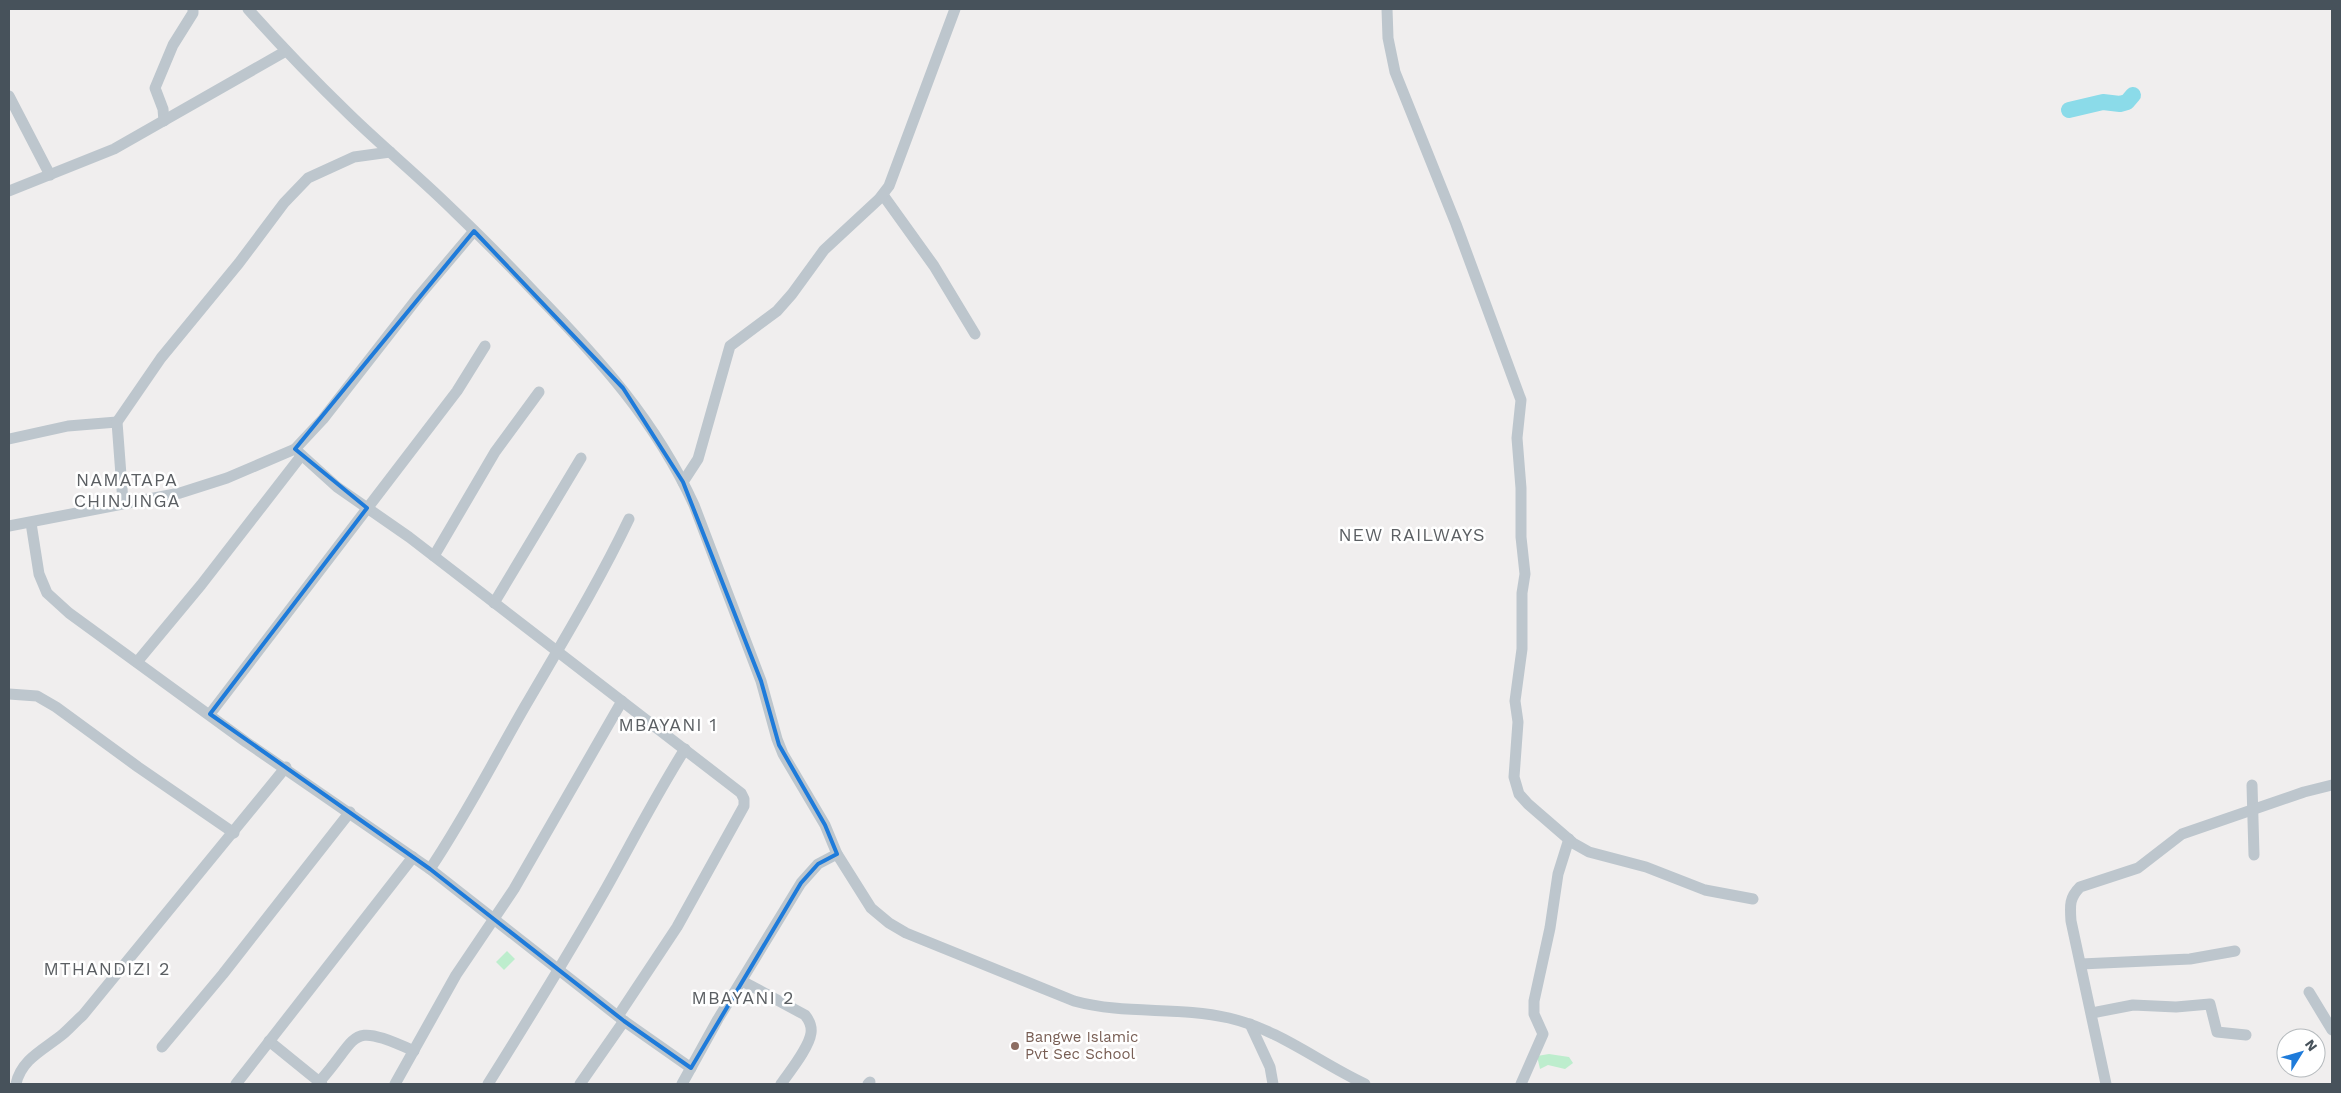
<svg xmlns="http://www.w3.org/2000/svg" width="2341" height="1093" font-family="'Work Sans',sans-serif">
<style>
.green{fill:#bdedcd}
.lines{fill:none;stroke-linecap:round;stroke-linejoin:round}
.river{stroke:#8bdbe9;stroke-width:16}
.minor{stroke:#bdc6cd;stroke-width:11}
.marked{fill:none;stroke:#1e7bda;stroke-width:4;stroke-linejoin:round}
.education-dot{fill:#8d6e63;stroke:#fff;stroke-width:2}
.labels{text-anchor:middle;dominant-baseline:central;stroke-width:5;stroke-linejoin:round;paint-order:stroke}
.education-label{font-size:15px;fill:#785e54;stroke:#fff;text-anchor:start}
.quarter-label{font-size:18px;letter-spacing:1px;fill:#5b5f63;stroke:#fff}
</style>
<rect width="100%" height="100%" fill="#f0eeee"/>
<g class="green">
<path d="M507,951L515,959L504,970L496,962Z"/>
<path d="M1549,1054L1569,1057L1573,1063L1565,1069L1548,1065L1540,1069L1537,1056Z"/>
</g>
<g class="lines">
<path class="river" d="M2069,110L2103,102L2120,104L2127,102L2133,95"/>
<g class="minor">
<path d="M248,9C281,46 315,81 350,115C385,149 422,179 456,213C483,239 510,266 536,294C600,360 655,420 694,505L761,681L777,739L783,754L825,825L837,854L871,908L889,923L906,933L1074,1001C1125,1015 1178,1006 1229,1018C1280,1030 1318,1062 1365,1084"/>
<path d="M1387,9L1388,38L1395,72L1456,224L1521,400L1517,438L1521,488V537L1525,574L1522,593V649L1515,701L1518,722L1514,777L1519,794L1528,804L1573,843L1589,852L1646,867L1705,890L1753,899"/>
<path d="M9,96L50,175"/>
<path d="M164,121L163,109L155,88L173,45L193,13V9"/>
<path d="M9,191L114,149L286,51"/>
<path d="M883,195L934,266L975,334"/>
<path d="M9,439L68,426L117,422"/>
<path d="M295,449L337,487L409,537L741,793L744,799V806L677,927L618,1016"/>
<path d="M683,482L698,459L730,346L777,311L792,294L824,250L879,199L889,186L955,9"/>
<path d="M123,502L117,422L161,358L239,263L284,203L308,178L354,157L390,152"/>
<path d="M31,523L39,574L47,593L69,613L246,742L430,869L624,1021L691,1068"/>
<path d="M9,526L180,493L227,478L295,449L323,419L419,296L474,231"/>
<path d="M434,556L495,452L539,392"/>
<path d="M494,603L581,458"/>
<path d="M137,662L201,585L301,456"/>
<path d="M9,694L37,696L56,707L138,767L234,833"/>
<path d="M210,714L457,391L485,346"/>
<path d="M2252,785L2254,855"/>
<path d="M430,869C465,817 493,762 524,708C560,646 598,584 629,519"/>
<path d="M2081,964L2190,959L2235,951"/>
<path d="M742,981L805,1015C809,1020 812,1026 811,1033C809,1048 790,1071 781,1084"/>
<path d="M2309,992L2332,1030"/>
<path d="M2092,1013L2133,1005L2176,1007L2210,1004L2217,1032L2246,1035"/>
<path d="M1250,1024L1270,1067L1273,1084"/>
<path d="M269,1041L322,1084"/>
<path d="M162,1047L223,974L350,812"/>
<path d="M320,1081C361,1035 347,1021 414,1051"/>
<path d="M16,1084C21,1059 45,1049 63,1034C70,1028 76,1021 83,1015L286,767"/>
<path d="M236,1084L413,857"/>
<path d="M395,1084L456,975L514,889L622,701"/>
<path d="M488,1084C528,1020 567,957 604,892C631,844 656,795 685,749"/>
<path d="M580,1084L624,1021"/>
<path d="M682,1084L718,1019L801,883L818,864L837,854"/>
<path d="M868,1084L870,1082"/>
<path d="M1521,1084L1543,1034L1534,1014V1001L1550,928L1558,874L1569,839"/>
<path d="M2106,1084L2071,921C2070,906 2069,898 2080,887L2138,868L2182,834L2304,792L2332,785"/>
</g>
</g>
<path class="marked" d="M474,231L623,388L683,482L761,681L779,745L825,825L837,854L818,864L801,883L691,1068L624,1021L430,869L210,714L367,508L295,449Z"/>
<circle class="education-dot" cx="1015" cy="1046" r="5"/>
<g class="labels">
<g class="education-label">
<text x="1025" y="1037">Bangwe Islamic<tspan x="1025" dy="17">Pvt Sec School</tspan></text>
</g>
<g class="quarter-label">
<text x="127" y="479">NAMATAPA<tspan x="127" dy="21">CHINJINGA</tspan></text>
<text x="1412" y="534">NEW RAILWAYS</text>
<text x="668" y="724">MBAYANI 1</text>
<text x="107" y="968">MTHANDIZI 2</text>
<text x="743" y="997">MBAYANI 2</text>
</g>
</g>
<rect width="2341" height="1093" fill="none" stroke="#47525b" stroke-width="20"/>
<g transform="translate(2301 1053) rotate(53)"><circle r="24" fill="#ffffff" stroke="#b5babd"/>
<path d="M0-4L9 19L0 12L-9 19Z" fill="#1e7bda"/>
<text y="-8" font-size="14" font-weight="bold" text-anchor="middle" fill="#47525b">N</text>
</g>
</svg>
